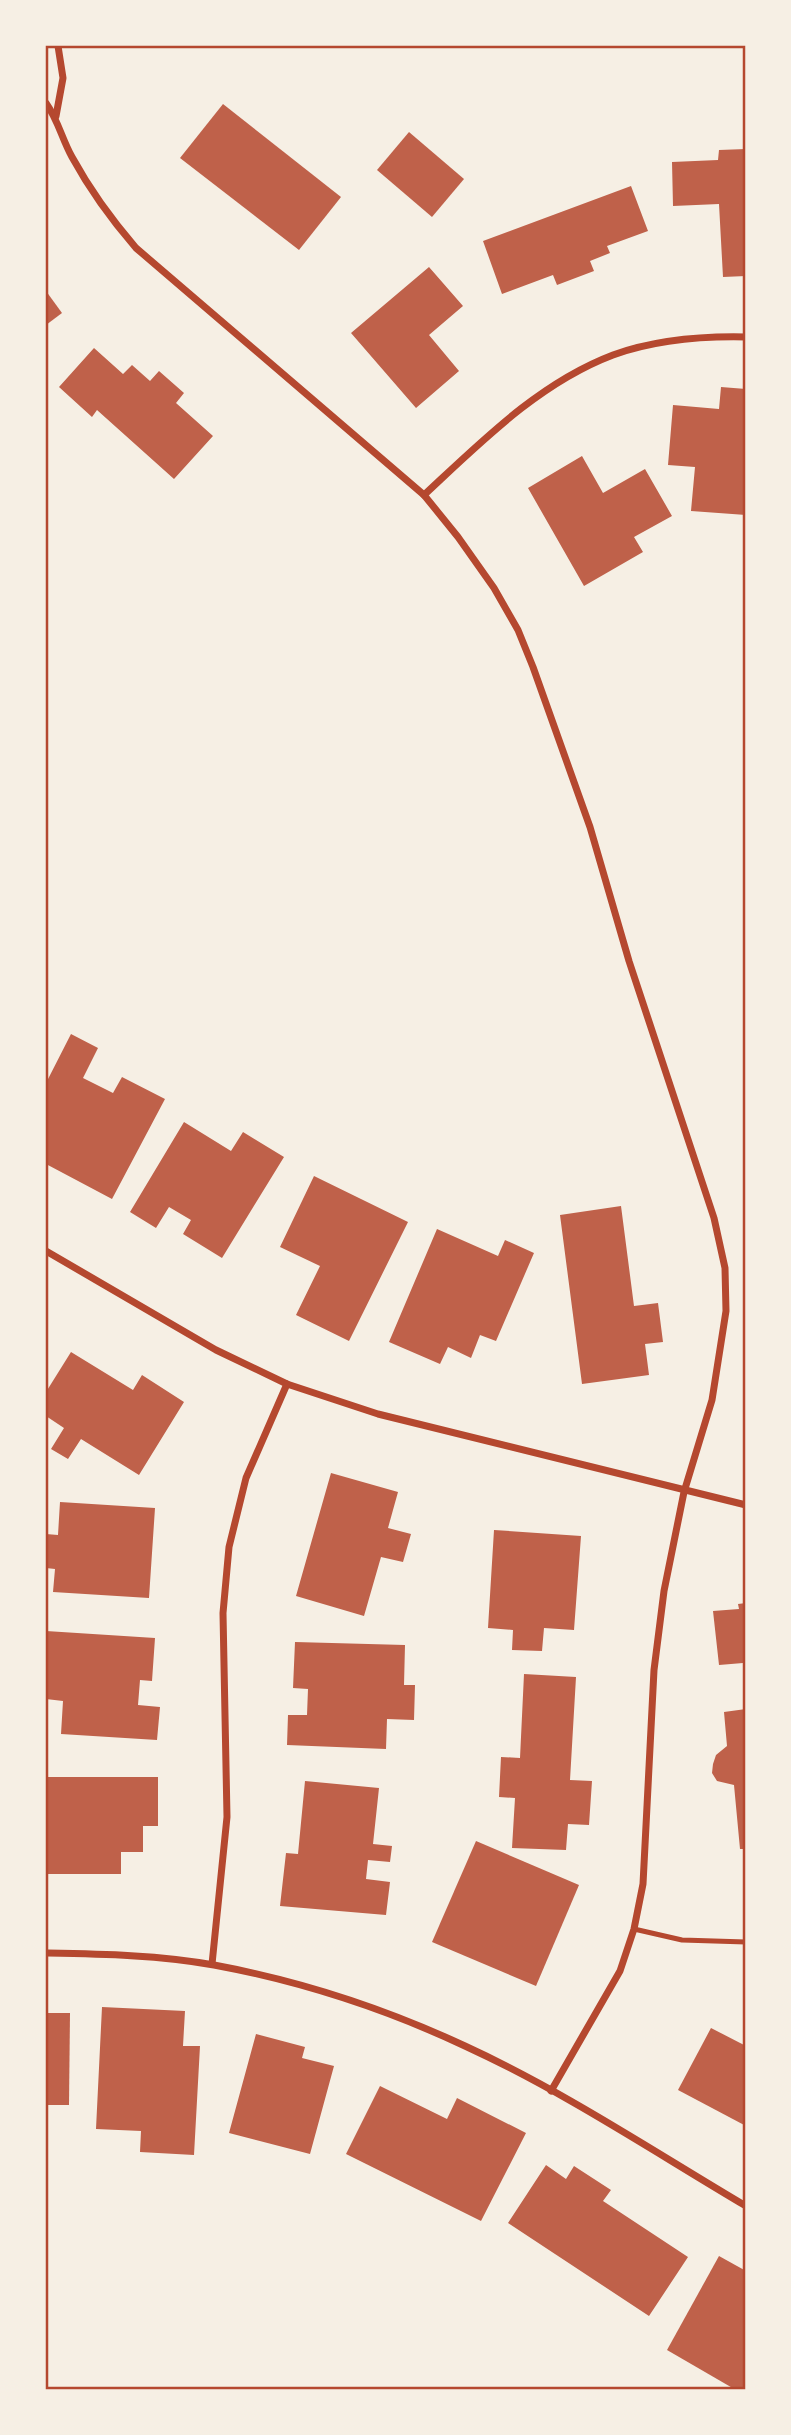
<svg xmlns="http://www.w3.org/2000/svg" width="791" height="2435" font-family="Ubuntu,sans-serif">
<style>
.building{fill:#bf614a}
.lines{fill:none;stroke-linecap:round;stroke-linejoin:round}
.service{stroke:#b5482f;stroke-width:5}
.minor{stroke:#b5482f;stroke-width:7}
.neatline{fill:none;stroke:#b5482f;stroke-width:2.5}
</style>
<rect width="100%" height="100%" fill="#f6efe4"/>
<g class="building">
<path d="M223,104L341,197L299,250L180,158Z"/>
<path d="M409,132L464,179L432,217L377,170Z"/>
<path d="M746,149V276L723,277L719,204L673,206L672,162L718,160L719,150Z"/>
<path d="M631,186L648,231L607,246L610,253L590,261L594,271L557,285L553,275L502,294L483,241Z"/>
<path d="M429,267L463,306L429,335L459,371L416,408L351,333Z"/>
<path d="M46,291L62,313L46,325Z"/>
<path d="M94,348L123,374L132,365L150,381L159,371L184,393L176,403L213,436L174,479L97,410L92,417L59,387Z"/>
<path d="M721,387L746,389V515L691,511L695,467L668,465L673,405L719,409Z"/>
<path d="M582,456L603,493L645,469L672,516L634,537L643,552L584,586L528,488Z"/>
<path d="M71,1034L98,1048L83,1078L113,1093L122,1077L165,1099L112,1199L46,1164V1083Z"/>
<path d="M184,1122L231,1151L243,1132L284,1157L222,1258L183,1234L191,1220L169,1207L156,1228L130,1212Z"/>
<path d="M314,1176L408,1222L349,1341L296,1315L320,1266L280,1247Z"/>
<path d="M621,1206L634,1306L658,1303L663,1342L645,1344L649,1375L582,1384L560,1215Z"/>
<path d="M437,1229L498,1256L505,1240L534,1253L496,1341L480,1335L471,1358L448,1347L440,1364L389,1342Z"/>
<path d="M71,1352L133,1390L142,1375L184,1402L139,1475L81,1439L68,1459L51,1449L64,1428L46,1416V1392Z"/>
<path d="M331,1473L398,1492L388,1528L411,1534L403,1562L381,1557L364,1616L296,1596Z"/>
<path d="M60,1502L155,1508L149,1598L53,1592L55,1569L46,1568V1534L58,1535Z"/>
<path d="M494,1530L581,1536L574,1630L544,1628L542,1651L512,1650L513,1630L488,1628Z"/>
<path d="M746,1603V1670H744L743,1663L719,1665L713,1611L739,1609L738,1604Z"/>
<path d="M46,1631L155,1638L152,1681L140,1680L138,1705L160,1707L157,1740L61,1734L63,1701L46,1699Z"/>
<path d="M295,1642L405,1645L404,1685H415L414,1720L387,1719L386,1749L287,1745L288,1715H307L308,1689L293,1688Z"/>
<path d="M524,1674L576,1677L570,1780L592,1781L589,1825L568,1824L566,1850L512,1848L515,1798L499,1797L501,1757L520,1758Z"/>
<path d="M746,1709V1849H740L734,1785L717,1781L712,1773L713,1764L716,1755L727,1746L724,1712Z"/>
<path d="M46,1777H158V1826H143V1852H121V1874H46Z"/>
<path d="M305,1781L379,1788L373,1844L392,1846L390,1862L368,1860L366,1879L390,1882L386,1915L280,1906L286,1853L298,1854Z"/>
<path d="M476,1841L579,1885L536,1986L432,1942Z"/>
<path d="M102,2007L185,2011L183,2046H200L194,2155L140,2152L141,2131L96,2129Z"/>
<path d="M46,2013H70L69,2105H46Z"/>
<path d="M711,2028L746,2046V2126L678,2090Z"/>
<path d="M256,2034L305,2047L302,2058L334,2066L310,2154L229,2133Z"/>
<path d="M380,2086L447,2119L457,2098L526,2133L481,2221L346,2154Z"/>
<path d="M546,2165L566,2179L574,2166L611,2190L603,2201L688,2257L649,2316L508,2223Z"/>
<path d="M719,2256L746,2271V2390H736L667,2350Z"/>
</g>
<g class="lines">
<path class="service" d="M634,1929L682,1940L746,1942"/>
<g class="minor">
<path d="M46,103C58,120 62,139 72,157C90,190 111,219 136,248L424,495L458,537L494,588L518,630L533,667L590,827L629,961L714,1218L725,1268L726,1311L712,1400L684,1492L664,1591L654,1670L643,1884L634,1929L620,1971L551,2091"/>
<path d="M56,116L63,78L58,46"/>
<path d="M424,495C481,442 539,383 613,355C655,340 701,336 746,337"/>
<path d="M46,1251L216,1350L287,1384L378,1414L746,1505"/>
<path d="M46,1953C101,1954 160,1955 214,1965C300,1981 386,2009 465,2046C563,2091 653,2151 746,2206"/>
<path d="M212,1964L227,1817L223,1613L229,1547L246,1478L287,1384"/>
</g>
</g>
<rect width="791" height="2435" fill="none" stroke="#f6efe4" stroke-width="94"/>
<rect x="47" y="47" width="697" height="2341" class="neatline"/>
</svg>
